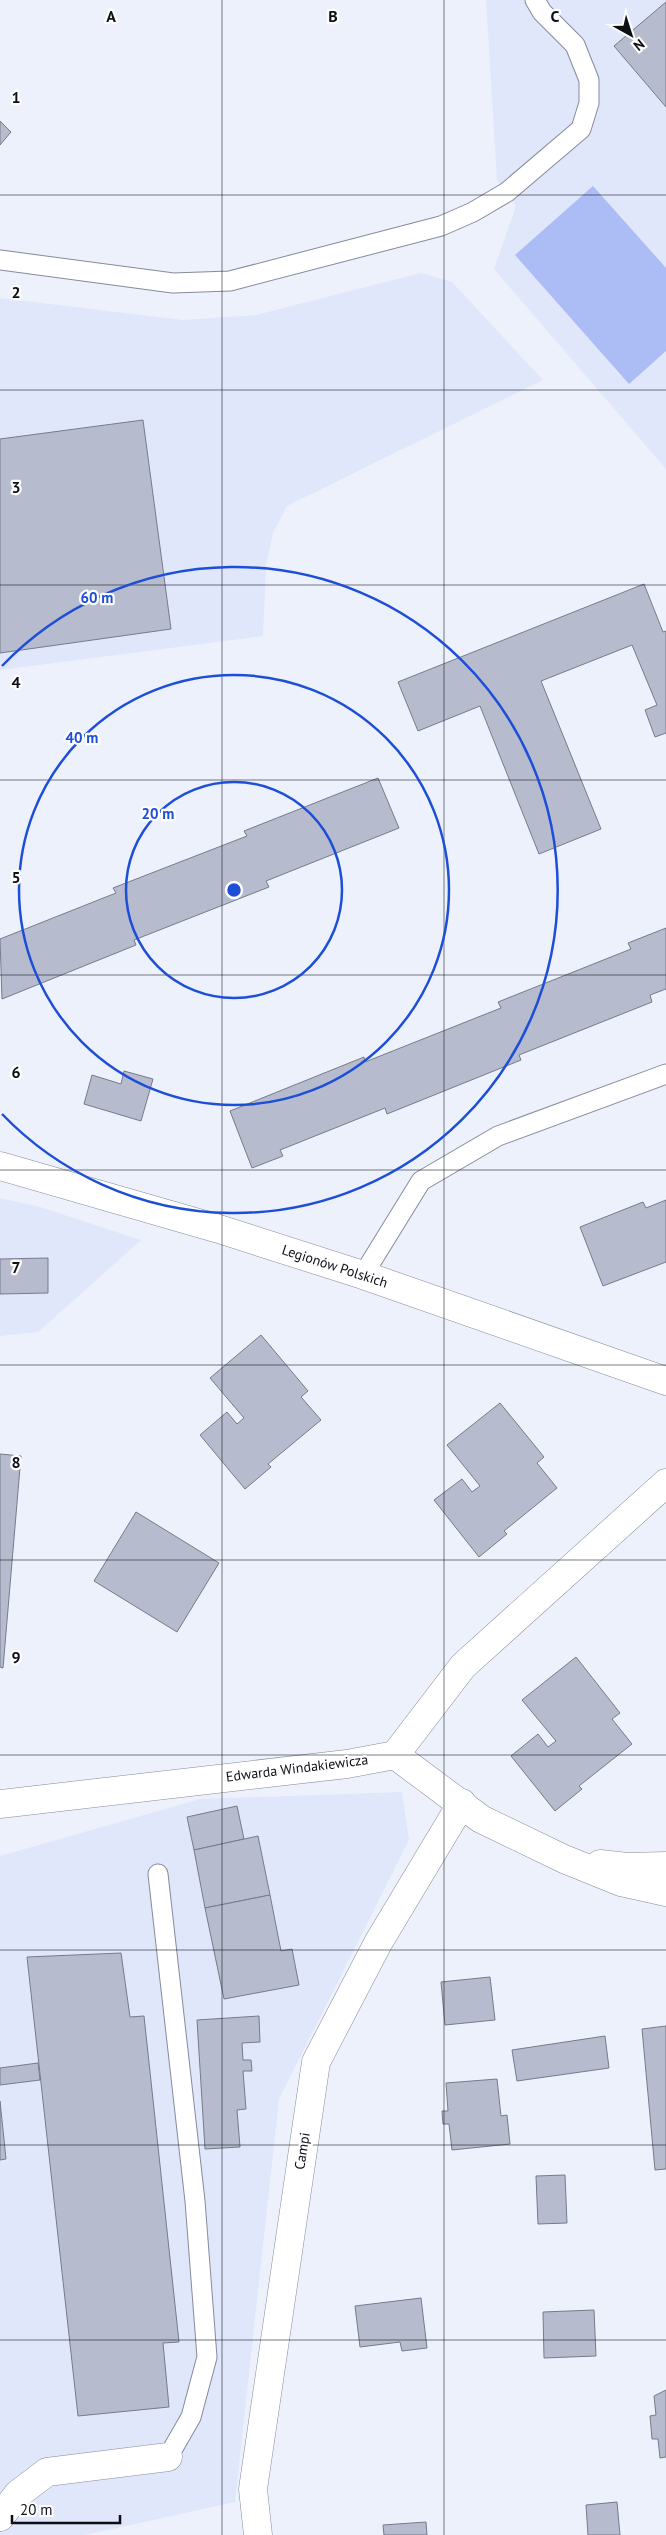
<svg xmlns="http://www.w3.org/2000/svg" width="666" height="2535" font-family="'PT Sans',sans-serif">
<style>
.built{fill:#e0e7fb}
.green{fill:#acbcf5}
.building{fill:#b6bcce;stroke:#767b8c}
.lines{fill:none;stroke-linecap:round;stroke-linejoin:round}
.service-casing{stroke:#868b9d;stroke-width:21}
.minor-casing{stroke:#868b9d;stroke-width:29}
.tertiary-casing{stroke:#868b9d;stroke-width:29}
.service{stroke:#fff;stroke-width:19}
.minor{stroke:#fff;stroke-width:28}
.tertiary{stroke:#fff;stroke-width:28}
.grid{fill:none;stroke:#0d0f15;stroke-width:1;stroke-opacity:0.55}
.ring{fill:none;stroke:#1d4ed8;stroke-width:2.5}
.labels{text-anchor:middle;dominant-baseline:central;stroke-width:4.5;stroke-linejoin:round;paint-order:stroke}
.street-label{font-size:14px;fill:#0d0f15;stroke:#fefefe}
.grid-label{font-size:16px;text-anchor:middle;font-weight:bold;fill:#0d0f15;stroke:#fefefe;stroke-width:4.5;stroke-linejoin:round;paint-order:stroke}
.centre{fill:#1d4ed8;stroke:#fefefe;stroke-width:2.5}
.ring-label{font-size:15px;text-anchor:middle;font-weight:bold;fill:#1d4ed8;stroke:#fefefe;stroke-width:4.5;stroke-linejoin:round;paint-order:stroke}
</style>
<rect width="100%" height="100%" fill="#edf1fc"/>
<g class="built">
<path d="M486,0H666V469L494,269L516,206L497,180Z"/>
<path d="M421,273L452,282L543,380L287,506L273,533L266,566L263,636L0,670V298L183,320L256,315Z"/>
<path d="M0,1198L40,1207L141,1240L38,1332L0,1336Z"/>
<path d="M402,1792L409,1840L279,2099L235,2502L85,2535H0V1856L200,1799Z"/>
</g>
<path class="green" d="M593,186L666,268V351L629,384L515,255Z"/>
<g class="building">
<path d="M666,2V107L614,46Z"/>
<path d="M0,121L11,132L0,145Z"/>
<path d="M143,420L171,629L0,653V439Z"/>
<path d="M644,584L663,632L666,631V733L655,737L645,710L657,705L632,645L541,681L601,829L539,854L480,706L418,731L398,682Z"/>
<path d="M378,778L399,828L266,881L269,887L134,940L136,945L2,999L0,939L116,893L113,888L247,836L244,831Z"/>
<path d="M666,928V989L650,995L652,1002L519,1055L521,1060L387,1114L385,1108L280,1150L283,1156L252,1168L230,1111L364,1057L365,1062L501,1008L498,1002L631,949L628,943Z"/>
<path d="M124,1071L153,1079L141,1121L84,1104L92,1075L121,1084Z"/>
<path d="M666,1200V1262L603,1286L580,1227L643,1202L646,1208Z"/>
<path d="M48,1258V1293L0,1294V1259Z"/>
<path d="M261,1335L308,1391L301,1397L321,1420L268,1464L271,1467L245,1489L200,1435L227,1412L237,1424L244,1418L210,1378Z"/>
<path d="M500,1403L544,1457L537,1463L557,1488L504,1531L507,1534L479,1557L434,1500L462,1479L472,1492L480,1486L447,1445Z"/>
<path d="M0,1454L21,1456L3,1668L0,1667Z"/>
<path d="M136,1512L219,1563L177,1632L94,1581Z"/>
<path d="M576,1657L620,1713L612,1719L632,1744L579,1786L582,1789L555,1811L511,1756L538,1734L548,1747L556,1741L522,1700Z"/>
<path d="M237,1806L244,1839L194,1850L187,1817Z"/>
<path d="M258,1836L270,1895L205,1908L194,1850Z"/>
<path d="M270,1895L281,1951L292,1949L299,1985L224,1999L205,1908Z"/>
<path d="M121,1953L130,2017L144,2016L179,2342L163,2343L169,2407L78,2416L27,1957Z"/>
<path d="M490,1977L495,2020L445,2025L441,1982Z"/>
<path d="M259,2016L260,2042L242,2043L243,2060H251L252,2071H243L246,2109L237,2110L240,2147L205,2149L197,2020Z"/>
<path d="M666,2026V2169L655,2170L642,2029Z"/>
<path d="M605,2036L609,2068L517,2081L512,2050Z"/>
<path d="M38,2063L40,2080L0,2085V2068Z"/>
<path d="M497,2079L501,2116L507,2115L510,2144L452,2150L449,2124H443L442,2111H448L446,2083Z"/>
<path d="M0,2101L6,2159L0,2160Z"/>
<path d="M565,2175L567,2223L538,2224L536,2176Z"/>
<path d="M421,2298L427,2348L402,2351L400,2342L360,2347L355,2306Z"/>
<path d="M594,2310L596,2356L544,2358L543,2312Z"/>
<path d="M666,2390V2457L660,2458L658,2439H652L650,2416L656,2415L654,2396Z"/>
<path d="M617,2502L620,2535H588L586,2505Z"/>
<path d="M426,2522L427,2535H384L383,2525Z"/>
</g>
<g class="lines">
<g class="service-casing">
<g id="service">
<path d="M0,260L173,283L230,281L441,226L473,212L507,192L581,129L589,103V80L575,45L542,12L535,0"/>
<path d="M363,1275L421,1181L498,1136L666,1074"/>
<path d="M158,1874L195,2201L207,2357L191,2417L168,2457"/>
</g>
</g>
<g class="minor-casing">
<g id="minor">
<path d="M395,1755L463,1666L666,1483"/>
<path d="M0,1804L347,1764L395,1755L481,1819L564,1859L621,1882L666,1892"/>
<path d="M600,1864L627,1867L666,1866"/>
<path d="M0,2517L18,2494L47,2472L168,2457"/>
<path d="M258,2535L253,2489L316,2062L378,1943L462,1803"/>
</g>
</g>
<g class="tertiary-casing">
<path id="tertiary" d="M0,1166L219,1229L363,1275L666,1381"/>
</g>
<use href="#service" class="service"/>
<use href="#minor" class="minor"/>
<use href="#tertiary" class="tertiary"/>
</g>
<path class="grid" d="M222,0V2535M444,0V2535M0,195H666M0,390H666M0,585H666M0,780H666M0,975H666M0,1170H666M0,1365H666M0,1560H666M0,1755H666M0,1950H666M0,2145H666M0,2340H666"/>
<g class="ring">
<circle cx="234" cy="890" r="108"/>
<circle cx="234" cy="890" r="215"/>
<path d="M2 666A323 323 0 1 1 2 1114"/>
</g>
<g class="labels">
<g class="street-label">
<text transform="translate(335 1266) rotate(18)">Legionów Polskich</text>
<text transform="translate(297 1768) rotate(-7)">Edwarda Windakiewicza</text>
<text transform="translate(302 2151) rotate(-81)">Campi</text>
</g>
</g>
<g class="grid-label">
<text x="111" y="22">A</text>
<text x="333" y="22">B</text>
<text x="555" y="22">C</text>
<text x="16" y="103">1</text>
<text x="16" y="298">2</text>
<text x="16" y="493">3</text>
<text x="16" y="688">4</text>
<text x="16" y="883">5</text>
<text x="16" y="1078">6</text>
<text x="16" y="1273">7</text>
<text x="16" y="1468">8</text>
<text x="16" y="1663">9</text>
</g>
<circle cx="234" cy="890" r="8" class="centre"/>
<g class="ring-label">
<text x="97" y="603">60 m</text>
<text x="82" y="743">40 m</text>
<text x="158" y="819">20 m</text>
</g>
<g transform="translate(631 35) rotate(141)" stroke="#fefefe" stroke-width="4" paint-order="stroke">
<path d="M0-4L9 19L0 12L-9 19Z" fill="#0d0f15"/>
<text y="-8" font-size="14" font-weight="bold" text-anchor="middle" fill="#0d0f15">N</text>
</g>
<path d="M12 2515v8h108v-8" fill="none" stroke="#0d0f15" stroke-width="2.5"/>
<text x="20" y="2515" font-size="15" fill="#0d0f15" stroke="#fefefe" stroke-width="4" paint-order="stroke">20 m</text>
</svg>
